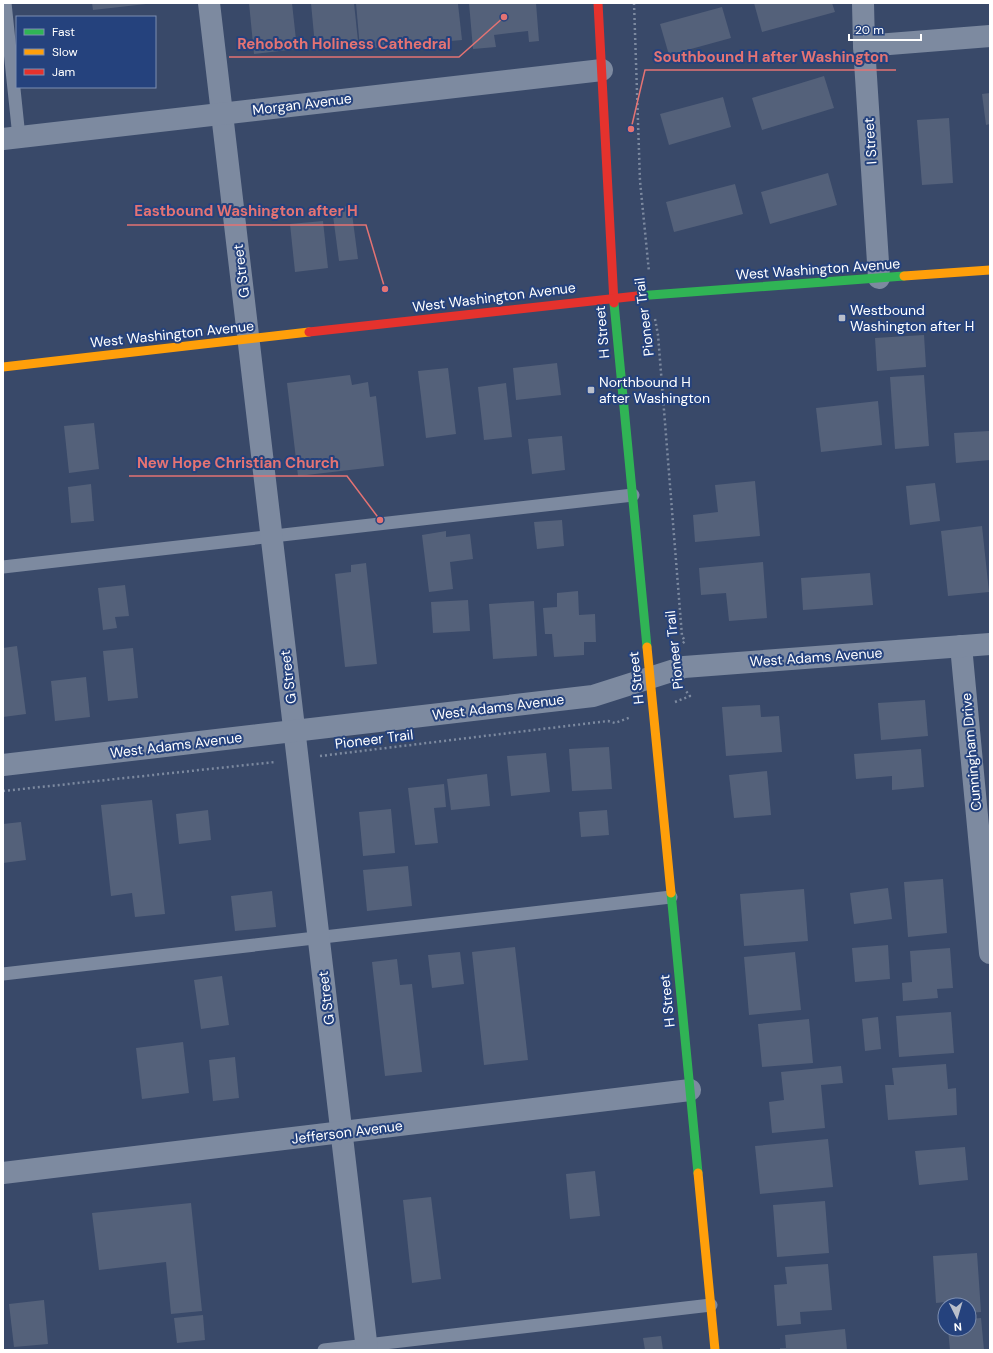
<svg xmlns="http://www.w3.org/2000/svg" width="993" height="1353" font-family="'DM Sans',sans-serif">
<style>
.building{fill:#54617a}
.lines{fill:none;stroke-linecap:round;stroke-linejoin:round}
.path{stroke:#7d8aa0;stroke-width:2.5;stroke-dasharray:2 3;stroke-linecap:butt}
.lane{stroke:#7d8aa0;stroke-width:13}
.street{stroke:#7d8aa0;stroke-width:22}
.fast{stroke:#30b455;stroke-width:9}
.slow{stroke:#ff9f0a;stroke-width:9}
.jam{stroke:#e5322d;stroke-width:9}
.poi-dot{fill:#babfca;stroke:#25427d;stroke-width:1.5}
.labels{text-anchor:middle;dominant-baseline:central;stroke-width:4;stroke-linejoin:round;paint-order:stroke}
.street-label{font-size:14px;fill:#fff;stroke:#25427d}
.poi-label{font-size:14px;fill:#fff;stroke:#25427d;text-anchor:start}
.leader{fill:none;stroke:#e47373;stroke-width:1.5}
.callout-dot{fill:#e47373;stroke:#25427d;stroke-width:1.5}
.callout-label{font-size:15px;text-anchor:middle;font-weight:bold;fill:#e47373;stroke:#25427d;stroke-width:4;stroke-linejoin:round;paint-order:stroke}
</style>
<rect width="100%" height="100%" fill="#394969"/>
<g class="building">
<path d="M92,3H146V4L93,10Z"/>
<path d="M249,3H292L297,49L254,54Z"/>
<path d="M311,3H354L358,41L315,46Z"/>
<path d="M356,3L458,4L462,40L360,49Z"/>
<path d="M469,3H536L539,41L529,42L528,31L494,35L496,47L473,49Z"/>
<path d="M754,3H832L835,12L762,32Z"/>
<path d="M722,7L731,38L669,55L660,24Z"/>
<path d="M824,76L834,108L762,130L752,98Z"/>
<path d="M990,93V124L986,125L982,94Z"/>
<path d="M723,97L731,127L669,145L660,114Z"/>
<path d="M949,118L953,183L922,185L917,120Z"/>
<path d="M828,173L837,205L770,224L761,192Z"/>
<path d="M735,184L743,214L674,232L666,202Z"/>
<path d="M351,206L358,259L339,261L332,208Z"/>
<path d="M323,221L328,268L295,272L290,224Z"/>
<path d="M924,335L926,367L877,371L875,338Z"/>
<path d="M557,363L561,395L516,400L513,368Z"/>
<path d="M448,368L456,434L426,438L418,371Z"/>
<path d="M350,375L352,385L368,382L370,397L376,396L384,466L298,476L287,383Z"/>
<path d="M924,375L929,446L895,449L890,377Z"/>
<path d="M506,383L512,437L484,440L478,387Z"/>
<path d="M878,401L882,445L821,452L816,408Z"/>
<path d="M94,423L99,469L69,473L64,426Z"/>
<path d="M989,431L990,460L956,463L954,433Z"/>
<path d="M562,436L565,470L532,474L528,439Z"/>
<path d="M755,481L760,536L695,542L693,515L718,512L715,485Z"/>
<path d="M935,483L940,521L910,525L906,486Z"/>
<path d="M91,484L94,521L71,523L68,487Z"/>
<path d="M562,520L564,546L537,549L534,522Z"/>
<path d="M982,526L989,592L948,596L941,531Z"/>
<path d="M446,531V537L470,534L473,559L450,562L453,589L429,592L422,535Z"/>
<path d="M763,562L767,618L729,621L726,593L701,595L699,568Z"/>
<path d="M366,563L377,664L345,667L335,574L351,572V565Z"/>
<path d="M870,573L873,605L803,610L801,578Z"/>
<path d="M125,585L129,616L115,617L117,628L103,630L98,588Z"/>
<path d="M578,591L579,615L595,614L596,642H584V655L554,657L552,634H545L543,608L557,607V593Z"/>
<path d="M468,600L470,631L433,633L431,602Z"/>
<path d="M534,601L537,656L493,659L489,604Z"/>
<path d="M17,646L26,714L3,717V648Z"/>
<path d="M133,648L138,698L108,701L103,651Z"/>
<path d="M86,677L90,717L55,721L51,681Z"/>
<path d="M925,700L928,736L881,740L878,703Z"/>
<path d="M760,705L761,717L779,716L782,752L726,756L722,707Z"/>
<path d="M609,747L612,789L572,791L569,749Z"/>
<path d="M921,749L924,787L892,790V776L856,779L854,754Z"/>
<path d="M546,753L550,792L511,796L507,756Z"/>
<path d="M767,771L771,815L734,818L729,775Z"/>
<path d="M487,774L490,806L451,810L447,779Z"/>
<path d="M444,784L446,807L434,808L438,843L415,845L408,788Z"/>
<path d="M152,800L165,914L135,917L132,893L111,896L101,805Z"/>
<path d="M391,809L395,853L363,856L359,812Z"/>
<path d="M208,810L211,840L179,844L176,814Z"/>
<path d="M607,810L609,835L581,837L579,812Z"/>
<path d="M21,822L26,860L3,863V824Z"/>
<path d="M408,866L412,906L367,911L363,870Z"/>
<path d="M943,879L947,933L908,937L904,882Z"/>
<path d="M888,888L892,919L854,924L850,893Z"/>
<path d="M804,889L808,941L744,946L740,894Z"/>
<path d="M272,891L276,927L235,931L231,896Z"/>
<path d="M888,945L890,979L855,982L852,948Z"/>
<path d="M515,947L528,1060L484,1065L472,952Z"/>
<path d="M950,948L953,988L937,989L938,998L903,1001L902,983L912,982L910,951Z"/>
<path d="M460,952L464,984L432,988L428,955Z"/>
<path d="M795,952L801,1010L749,1015L744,957Z"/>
<path d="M397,959L400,985L412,984L422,1072L385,1076L372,962Z"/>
<path d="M222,976L229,1025L201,1029L194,980Z"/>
<path d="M951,1012L954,1053L899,1057L896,1016Z"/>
<path d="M878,1017L881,1049L865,1051L862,1019Z"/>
<path d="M809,1019L813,1063L762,1067L758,1024Z"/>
<path d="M183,1042L189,1093L142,1099L136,1048Z"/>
<path d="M235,1057L239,1098L213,1101L209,1060Z"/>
<path d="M946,1064L948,1089L956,1088L957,1115L888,1120L885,1085H894L892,1068Z"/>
<path d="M841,1066L843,1083L821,1085L825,1128L772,1133L769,1102L784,1100L781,1072Z"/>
<path d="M828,1139L833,1187L760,1194L755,1146Z"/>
<path d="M965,1147L968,1180L919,1185L915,1151Z"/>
<path d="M595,1171L600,1216L570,1219L566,1174Z"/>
<path d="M431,1197L441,1279L412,1283L403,1200Z"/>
<path d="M825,1201L829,1253L777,1257L773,1205Z"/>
<path d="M191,1203L202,1311L171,1314L166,1262L99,1270L92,1213Z"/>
<path d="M977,1253L981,1312L969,1313V1305H955V1301L936,1303L933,1256Z"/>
<path d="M828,1264L832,1310L800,1312L801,1324L777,1326L774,1285L787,1284L785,1267Z"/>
<path d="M44,1300L48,1344L14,1347L9,1304Z"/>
<path d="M203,1315L205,1340L177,1343L174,1318Z"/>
<path d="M981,1318L984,1350H950L948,1329H969V1319Z"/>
<path d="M845,1329L847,1350H780V1348H786L785,1335Z"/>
<path d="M661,1336L663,1350H645L643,1338Z"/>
</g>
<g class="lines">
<g class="path">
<path d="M634,3L640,181L649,272"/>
<path d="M655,319L658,335L682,636L685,641L682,644"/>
<path d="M675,702L690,696L686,691"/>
<path d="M320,756L608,721L615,723L631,717"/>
<path d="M3,791L275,762"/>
</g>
<g class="lane">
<path d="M5,3L19,137"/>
<path d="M3,567L633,495"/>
<path d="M3,974L671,897"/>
<path d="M324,1350L711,1305"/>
</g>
<g class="street">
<path d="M209,3L367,1350"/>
<path d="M863,3L864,46L879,278"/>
<path d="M864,46L990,36"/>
<path d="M3,139L602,70"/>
<path d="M961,646L990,953"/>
<path d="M3,765L593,696L684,667L990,644"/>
<path d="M3,1173L690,1090"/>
</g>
<g class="fast">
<path d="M637,296L904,276"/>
<path d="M614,303L647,647"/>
<path d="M671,893L698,1173"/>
</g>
<g class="slow">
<path d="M904,276L990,270"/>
<path d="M3,367L309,332"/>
<path d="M647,647L671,893"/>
<path d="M698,1173L715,1350"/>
</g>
<g class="jam">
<path d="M598,3L614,303"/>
<path d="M309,332L637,296"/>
</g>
</g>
<g class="poi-dot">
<rect x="838" y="314" width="8" height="8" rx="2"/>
<rect x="587" y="386" width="8" height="8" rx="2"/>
</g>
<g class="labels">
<g class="street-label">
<text transform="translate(302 104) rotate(-7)">Morgan Avenue</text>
<text transform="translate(870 141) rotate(-94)">I Street</text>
<text transform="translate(818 269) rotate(-4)">West Washington Avenue</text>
<text transform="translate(241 271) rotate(-97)">G Street</text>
<text transform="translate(494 297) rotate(-7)">West Washington Avenue</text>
<text transform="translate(644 317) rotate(-97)">Pioneer Trail</text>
<text transform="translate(602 332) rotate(-95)">H Street</text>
<text transform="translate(172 334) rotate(-6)">West Washington Avenue</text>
<text transform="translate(674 650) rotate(-96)">Pioneer Trail</text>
<text transform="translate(816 657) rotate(-4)">West Adams Avenue</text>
<text transform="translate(288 677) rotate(-97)">G Street</text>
<text transform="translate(636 678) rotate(-96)">H Street</text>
<text transform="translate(498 707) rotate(-7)">West Adams Avenue</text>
<text transform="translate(374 739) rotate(-7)">Pioneer Trail</text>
<text transform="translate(176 745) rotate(-7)">West Adams Avenue</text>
<text transform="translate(971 752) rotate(-95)">Cunningham Drive</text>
<text transform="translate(326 998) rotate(-97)">G Street</text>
<text transform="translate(667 1001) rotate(-96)">H Street</text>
<text transform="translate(347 1132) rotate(-7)">Jefferson Avenue</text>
</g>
<g class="poi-label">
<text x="850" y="310">Westbound<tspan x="850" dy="16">Washington after H</tspan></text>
<text x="599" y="382">Northbound H<tspan x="599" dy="16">after Washington</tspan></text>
</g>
</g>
<path class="leader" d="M504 17L459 57H229M631 129L645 70H896M385 289L366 225H127M380 520L347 476H129"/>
<g class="callout-dot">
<circle cx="504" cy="17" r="4"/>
<circle cx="631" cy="129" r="4"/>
<circle cx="385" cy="289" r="4"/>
<circle cx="380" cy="520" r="4"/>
</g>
<g class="callout-label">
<text x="344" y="49">Rehoboth Holiness Cathedral</text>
<text x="771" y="62">Southbound H after Washington</text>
<text x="246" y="216">Eastbound Washington after H</text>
<text x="238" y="468">New Hope Christian Church</text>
</g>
<rect width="993" height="1353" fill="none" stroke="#ffffff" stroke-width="8"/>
<rect x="16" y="16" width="140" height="72" fill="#25427d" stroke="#7c8eb1"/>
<rect x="24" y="29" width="20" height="6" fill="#30b455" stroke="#7c8eb1"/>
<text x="52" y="36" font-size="12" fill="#ffffff">Fast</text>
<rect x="24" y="49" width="20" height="6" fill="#ff9f0a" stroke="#7c8eb1"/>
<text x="52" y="56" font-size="12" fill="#ffffff">Slow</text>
<rect x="24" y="69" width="20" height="6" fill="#e5322d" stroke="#7c8eb1"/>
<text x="52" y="76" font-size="12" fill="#ffffff">Jam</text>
<g transform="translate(957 1317) rotate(175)"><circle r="19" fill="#25427d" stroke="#7c8eb1"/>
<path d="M0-3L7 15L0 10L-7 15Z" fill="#babfca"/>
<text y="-6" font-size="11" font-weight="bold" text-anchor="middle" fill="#ffffff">N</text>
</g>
<path d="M849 34v6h72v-6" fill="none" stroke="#ffffff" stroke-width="2"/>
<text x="855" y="34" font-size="12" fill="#ffffff" stroke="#25427d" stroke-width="3" paint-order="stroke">20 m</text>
</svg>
